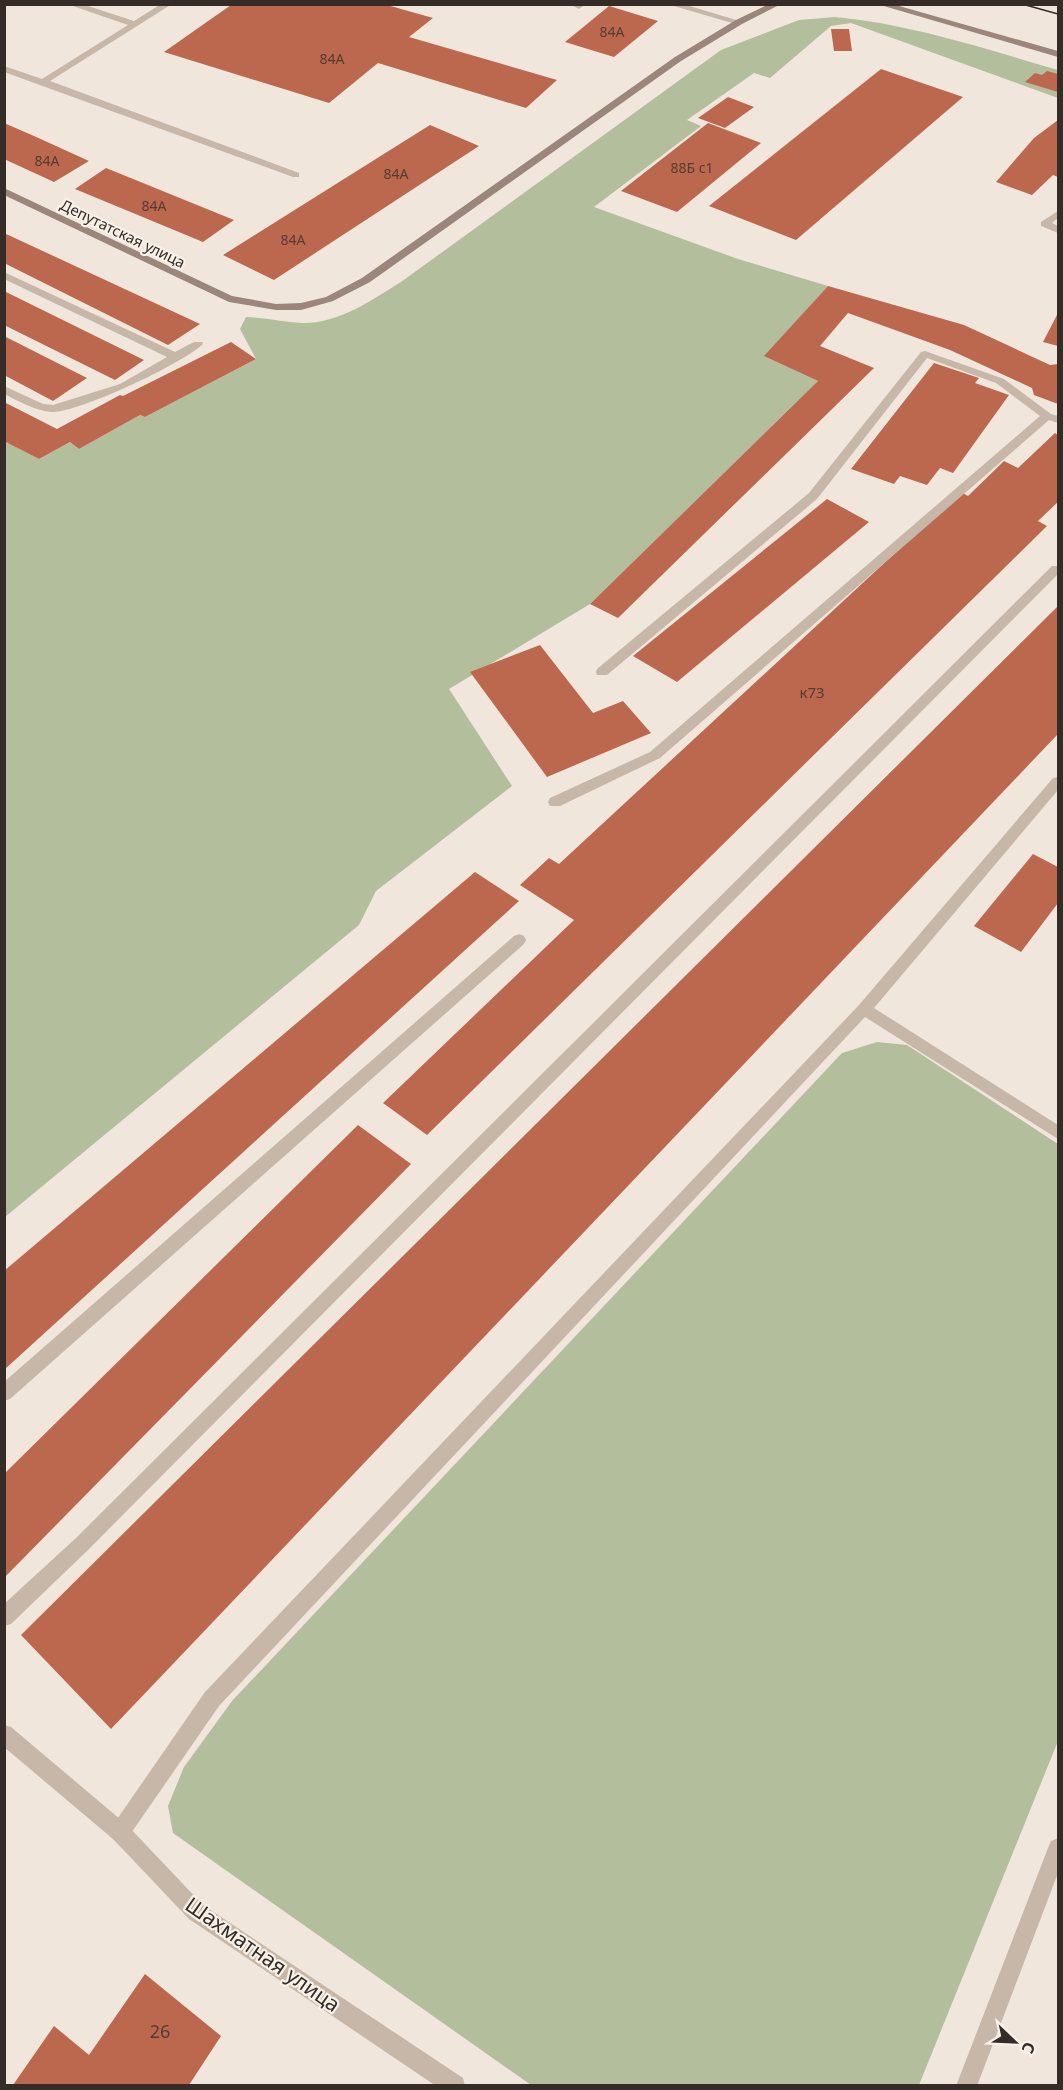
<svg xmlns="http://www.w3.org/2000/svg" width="1063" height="2090" font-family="'Noto Sans',sans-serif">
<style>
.green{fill:#b3be9d}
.building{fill:#bc684e}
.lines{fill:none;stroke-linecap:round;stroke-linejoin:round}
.service{fill:#c7b7a9;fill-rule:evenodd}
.minor{fill:#c7b7a9;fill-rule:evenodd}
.tertiary{fill:#c7b7a9;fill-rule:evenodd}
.secondary{fill:#9a867b;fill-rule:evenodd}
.tram{stroke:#352c28;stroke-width:1.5}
.labels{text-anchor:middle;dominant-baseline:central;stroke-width:4.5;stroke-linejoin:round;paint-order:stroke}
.far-number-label{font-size:14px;fill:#573b32}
.far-street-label{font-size:15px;fill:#352c28;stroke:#f8f1e8}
.number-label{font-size:15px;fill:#573b32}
.near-number-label{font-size:18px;fill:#573b32}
.near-street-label{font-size:21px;fill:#352c28;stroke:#f8f1e8}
</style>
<rect width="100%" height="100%" fill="#f0e6dc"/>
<g class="green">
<path d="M835,17C911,24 985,49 1058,70V98L851,23L831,26L770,78L754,73L687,120L701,126L594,207L738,259L828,286L765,356L818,381L590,604L449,689L512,786L376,891L359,925L5,1217V441L39,459L70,442L79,449L140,415L145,417L256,359L240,329L246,317C265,318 284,322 302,323C338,324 372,300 401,282L721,50L799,20Z"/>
<path d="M877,1042L907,1045L1058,1144V1741L919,2085H531L173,1833L168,1806L184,1767L232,1701L842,1053Z"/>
</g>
<g class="building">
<path d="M231,5H387L433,18L409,37L557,80L526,108L378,63L329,103L164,52Z"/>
<path d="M609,6L658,21L614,57L565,42Z"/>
<path d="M831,29H849L852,51H834Z"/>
<path d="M881,69L963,97L796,240L709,206Z"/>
<path d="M1047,71L1058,74V92L1025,82L1035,73L1042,75Z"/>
<path d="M728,97L754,107L725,128L698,118Z"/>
<path d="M1058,120V177L1053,175L1032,195L996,182L1034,138Z"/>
<path d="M4,123L34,136L89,161L54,182L4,159Z"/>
<path d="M708,123L761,143L677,212L621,191Z"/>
<path d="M430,125L479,146L274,280L223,255Z"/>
<path d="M106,168L234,220L203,242L75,189Z"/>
<path d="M4,233L200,324L168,345L4,263Z"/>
<path d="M828,286L964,325L1050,365L1058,364V404L1034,395L1032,388L950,350L848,313L820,346L874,368L618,618L590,604L818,381L764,356Z"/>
<path d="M4,291L144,360L115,380L4,325Z"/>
<path d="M1058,313V346L1043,342Z"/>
<path d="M4,336L87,378L53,401L4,375Z"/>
<path d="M231,342L256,359L145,417L140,415L79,449L70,442L39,459L4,441V402L57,429L120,395L123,396Z"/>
<path d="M934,363L979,378L975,383L1009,395L953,473L940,468L927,485L900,476L894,484L851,469Z"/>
<path d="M1055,433L1058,435V502L1038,521L1047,526L427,1135L383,1103L574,920L520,885L549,858L559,864L961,492L968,496L1004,461L1018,468Z"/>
<path d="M827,499L869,522L677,682L633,656Z"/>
<path d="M1058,606V734L111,1729L21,1635Z"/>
<path d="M540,645L593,713L623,701L651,733L547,777L470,672Z"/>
<path d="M1033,854L1058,867V903L1021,952L974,926Z"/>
<path d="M475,872L519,901L4,1370V1271Z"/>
<path d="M358,1125L411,1164L4,1578V1474Z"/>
<path d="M145,1974L221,2036L189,2085H13L54,2026L89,2055Z"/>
</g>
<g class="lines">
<g class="service">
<path d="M67,4H82L134,21L161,4H172L50,81L299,173V177H293L4,72V66L42,79L128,25Z"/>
<path d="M569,4H586L579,9Z"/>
<path d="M667,4H683L743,22L739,25Z"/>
<path d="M1058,211V218L1052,223L1058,226V233L1041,226V222Z"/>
<path d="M4,272L175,352L194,342H202L203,344C184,363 78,413 52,412C35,411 19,401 4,394V386L43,404L53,405L120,384L167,357L4,279Z"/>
<path d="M925,351L1004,379L1051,414L1058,416V423L1049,420L660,758L560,806H550L548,802L550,798L650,752L1040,416L996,383L927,358L817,499L607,675H597L596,672L597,669L809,493L921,352Z"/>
<path d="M1052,566H1058V574L88,1550L11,1624L4,1626V1604L76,1538Z"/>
<path d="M1058,777V790L874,1008L1058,1125V1139L865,1017L219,1706L127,1839L120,1842L113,1839L110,1832L113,1825L205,1692L859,1005L1053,778Z"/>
<path d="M519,934L524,936L526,940L524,944L10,1399L4,1401V1382L514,936Z"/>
</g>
<path class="minor" d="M4,1725L11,1727L127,1825L203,1905L463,2078L465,2086H436L189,1919L113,1839L4,1747Z"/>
<path class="tertiary" d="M1058,1838V1873L977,2086H956L1048,1848L1051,1841Z"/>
<g class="secondary">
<path d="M769,4H781L742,24L681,61L370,282L333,301L301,310H276L229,302L4,195V188L232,296L276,304L301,303L326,297L362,278L675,57L736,20Z"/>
<path d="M877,4H892L1058,51V57Z"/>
</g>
<path class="tram" d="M1022,4L1058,14"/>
</g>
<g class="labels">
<g class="far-number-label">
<text x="612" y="31">84А</text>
<text x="332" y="58">84А</text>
<text x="47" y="160">84А</text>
<text x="692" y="167">88Б с1</text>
<text x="396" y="173">84А</text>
<text x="154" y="205">84А</text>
<text x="293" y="239">84А</text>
</g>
<g class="far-street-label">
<text transform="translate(123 233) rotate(26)">Депутатская улица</text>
</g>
<g class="number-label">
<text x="812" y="692">к73</text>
</g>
<g class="near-number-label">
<text x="160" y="2031">26</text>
</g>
<g class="near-street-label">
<text transform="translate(263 1954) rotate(35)">Шахматная улица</text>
</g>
</g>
<rect width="1063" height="2090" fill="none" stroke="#352c28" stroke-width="12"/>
<g transform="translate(1015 2042) rotate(113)" stroke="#f8f1e8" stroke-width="4.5" paint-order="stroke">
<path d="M0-4.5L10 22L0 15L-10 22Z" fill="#352c28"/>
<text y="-9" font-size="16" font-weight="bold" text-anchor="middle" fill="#352c28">С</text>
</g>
</svg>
